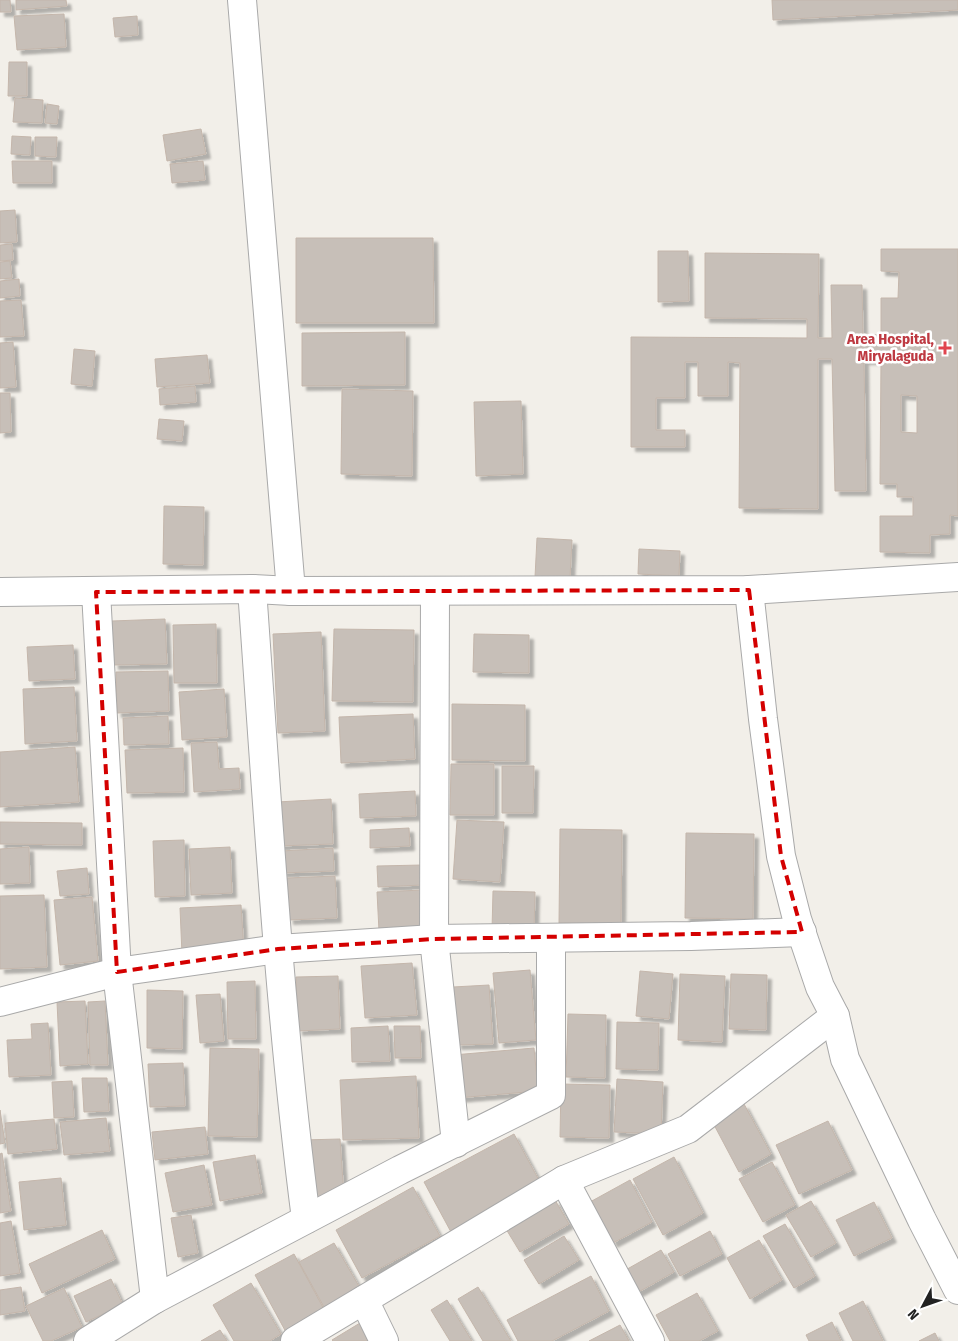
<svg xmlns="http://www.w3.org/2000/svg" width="958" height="1341" font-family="'Fira Sans Condensed',sans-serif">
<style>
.building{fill:#c7bfb8;stroke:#c4b6ab;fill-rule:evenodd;filter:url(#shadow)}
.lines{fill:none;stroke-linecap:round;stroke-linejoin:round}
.minor-casing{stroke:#a9a9a9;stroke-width:30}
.minor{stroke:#fff;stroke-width:28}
.marked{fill:none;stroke:#d40000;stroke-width:4;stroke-dasharray:10 6;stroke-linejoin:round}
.health-dot{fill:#e0444e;stroke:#fff;stroke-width:2}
.labels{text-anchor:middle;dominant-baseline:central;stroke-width:5;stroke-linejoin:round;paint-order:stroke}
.health-label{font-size:15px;font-weight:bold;fill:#be3a42;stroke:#fff;text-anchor:end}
</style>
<defs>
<filter id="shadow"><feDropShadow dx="4.5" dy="4.5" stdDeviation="1" flood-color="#0004"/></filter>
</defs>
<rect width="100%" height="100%" fill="#f2efe9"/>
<g class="building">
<path d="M0,0H10L11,12H0Z"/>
<path d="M16,0H66L67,6L16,10Z"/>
<path d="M772,0H958V10L773,20Z"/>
<path d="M64,14L66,47L17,50L14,16Z"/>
<path d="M137,16L138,35L115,37L113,18Z"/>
<path d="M9,62H27V96H8Z"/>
<path d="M15,98L43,100L42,123L13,122Z"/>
<path d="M47,104L59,106L57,124L45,123Z"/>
<path d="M201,129L206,154L167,161L163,135Z"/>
<path d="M12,136L31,137L30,155L11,154Z"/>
<path d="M35,137H57L56,157L35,156Z"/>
<path d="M12,161H52V183H13Z"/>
<path d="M203,161L205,180L172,183L170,164Z"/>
<path d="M15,210L17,242L0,243V211Z"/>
<path d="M296,238H433L434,323H296Z"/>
<path d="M12,244L13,260L0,261V245Z"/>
<path d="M881,249H958V516L950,515V534L930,535V553L880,552V516H913V497H897V484H880L881,360H864L866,491H835L832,359H818V509L739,508L740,363L728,362V396H698V362H685V398H656V430H685V447H631V337L807,338V319L705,318V253L819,254L818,338H832L831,285H862L863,334L881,335V298H898L899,272L881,271ZM901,395L917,396V433L901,432Z"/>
<path d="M658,251H688L689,301L658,302Z"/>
<path d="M10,261L12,278L0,279V262Z"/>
<path d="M19,279L20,296L0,298V281Z"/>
<path d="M21,300L24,336L0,337V301Z"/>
<path d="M405,332V385L302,386V333Z"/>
<path d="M13,342L16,387L0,388V343Z"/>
<path d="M74,349L95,351L92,386L71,384Z"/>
<path d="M207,355L210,383L157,387L155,359Z"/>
<path d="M195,386L196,402L160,405L159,389Z"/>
<path d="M342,389L413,391L412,476L341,474Z"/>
<path d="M0,393H10L11,432L0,433Z"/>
<path d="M521,401L523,474L476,476L474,402Z"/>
<path d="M159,419L184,421L182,441L157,439Z"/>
<path d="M164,506L204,507L203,565L163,564Z"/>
<path d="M537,538L572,540L570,578L535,577Z"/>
<path d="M639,549L680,551L679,576L638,574Z"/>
<path d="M165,619L167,664L114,665L112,621Z"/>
<path d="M216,624L217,683H174L173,625Z"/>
<path d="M334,629L414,630L413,702L332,701Z"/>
<path d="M321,632L325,731L278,733L273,634Z"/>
<path d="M474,634L529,635V673L473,672Z"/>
<path d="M73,645L75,679L29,681L27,647Z"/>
<path d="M168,671L169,711L117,713L116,672Z"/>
<path d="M74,687L77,741L25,744L23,689Z"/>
<path d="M224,689L227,737L182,740L179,692Z"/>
<path d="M452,704L525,705V761L452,760Z"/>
<path d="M413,714L415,759L341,763L339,717Z"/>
<path d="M168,716L169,744L124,745L123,718Z"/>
<path d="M217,742L219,769L239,768L240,789L194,792L191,743Z"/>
<path d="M75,747L79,802L0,807V752Z"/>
<path d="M183,748L184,792L127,793L125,750Z"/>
<path d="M451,764H494V815H450Z"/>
<path d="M502,766H534L533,813H502Z"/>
<path d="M415,791L416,816L360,818L359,794Z"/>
<path d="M331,799L333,844L279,846L277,802Z"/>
<path d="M457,820L504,822L500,882L453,879Z"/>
<path d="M0,822L82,823V845L0,844Z"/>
<path d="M409,828L410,846L370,848V830Z"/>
<path d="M560,829L622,830L621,924L559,923Z"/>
<path d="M686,833L754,834L753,919L685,918Z"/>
<path d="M184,840L185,896L155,897L153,841Z"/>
<path d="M29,847L30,883L0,884V849Z"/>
<path d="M230,847L232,893L191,895L189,849Z"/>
<path d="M333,848L334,871L282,873L281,851Z"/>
<path d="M422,865L423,885L378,887L377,866Z"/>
<path d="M87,868L89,894L60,896L57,871Z"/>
<path d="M335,876L337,918L289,920L287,878Z"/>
<path d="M423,890L425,930L379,931L377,892Z"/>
<path d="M493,891L535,892L534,931L492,930Z"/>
<path d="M44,895L47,967L0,969V896Z"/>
<path d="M92,897L98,961L60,965L54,900Z"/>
<path d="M241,905L244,951L182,954L180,908Z"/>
<path d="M412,963L417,1015L365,1018L361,966Z"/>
<path d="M530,970L536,1040L499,1043L493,973Z"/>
<path d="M640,971L673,974L669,1019L636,1016Z"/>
<path d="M680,974L725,976L722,1042L678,1040Z"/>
<path d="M731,974L767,975L766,1030L729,1029Z"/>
<path d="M338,976L340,1029L298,1031L296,977Z"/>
<path d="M255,981L256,1039H228L227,982Z"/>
<path d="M489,985L493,1044L457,1045L453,987Z"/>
<path d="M147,990L183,991L182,1049L147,1048Z"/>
<path d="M220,994L224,1041L200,1043L196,995Z"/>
<path d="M85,1001L88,1064L60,1066L57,1002Z"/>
<path d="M105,1001L108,1065H90L88,1002Z"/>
<path d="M568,1014L606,1015L605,1078L566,1077Z"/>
<path d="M617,1022L659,1023L658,1070L616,1069Z"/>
<path d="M48,1023L51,1075L9,1077L7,1040L32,1039L31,1024Z"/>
<path d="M388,1026L390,1061L352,1062L351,1028Z"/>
<path d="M394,1026H420L421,1058H395Z"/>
<path d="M210,1048L259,1049L257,1137L208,1136Z"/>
<path d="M534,1048L538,1091L457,1098L453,1055Z"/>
<path d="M183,1063L185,1106L150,1107L148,1064Z"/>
<path d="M416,1076L419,1138L343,1140L340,1080Z"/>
<path d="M82,1078H107L109,1111L84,1112Z"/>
<path d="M617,1079L663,1082L661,1134L614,1132Z"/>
<path d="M72,1081L74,1117L54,1118L52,1082Z"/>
<path d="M561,1084L610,1085L609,1138L560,1137Z"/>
<path d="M744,1104L771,1154L739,1172L712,1121Z"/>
<path d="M0,1110L5,1143L0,1144Z"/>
<path d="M106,1118L110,1151L64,1155L60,1122Z"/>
<path d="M54,1119L57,1149L8,1154L5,1123Z"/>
<path d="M828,1121L852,1170L799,1194L776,1145Z"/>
<path d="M205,1127L208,1154L155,1160L152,1132Z"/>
<path d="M514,1134L541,1184L451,1232L424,1182Z"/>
<path d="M340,1139L344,1196L305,1198L302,1140Z"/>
<path d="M2,1153L11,1211L0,1213V1154Z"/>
<path d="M255,1155L262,1193L220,1201L213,1162Z"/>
<path d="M674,1157L703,1213L663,1235L633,1179Z"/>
<path d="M772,1162L795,1205L763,1222L739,1179Z"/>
<path d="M204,1165L212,1205L173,1212L165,1173Z"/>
<path d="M61,1178L66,1225L24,1230L19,1182Z"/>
<path d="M630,1180L652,1222L613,1243L590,1202Z"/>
<path d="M413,1187L440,1236L362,1278L336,1230Z"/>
<path d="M555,1200L569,1224L520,1252L506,1229Z"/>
<path d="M811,1201L836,1243L811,1257L786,1215Z"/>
<path d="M874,1202L892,1238L854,1256L836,1220Z"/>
<path d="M191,1215L198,1253L178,1257L171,1218Z"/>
<path d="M11,1221L20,1273L0,1276V1223Z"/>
<path d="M785,1224L815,1276L794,1288L763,1236Z"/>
<path d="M102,1230L115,1259L42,1293L29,1264Z"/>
<path d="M710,1231L722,1254L680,1276L668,1254Z"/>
<path d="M564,1236L579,1260L539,1284L524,1260Z"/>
<path d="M759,1240L782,1280L750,1299L727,1258Z"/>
<path d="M334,1243L360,1288L324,1307L299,1262Z"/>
<path d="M661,1250L674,1272L635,1294L622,1272Z"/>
<path d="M294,1254L326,1313L287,1334L255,1275Z"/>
<path d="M591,1276L609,1311L552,1341H518L507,1320Z"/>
<path d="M111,1279L123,1305L86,1322L74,1296Z"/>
<path d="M251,1283L281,1334L270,1341H234L213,1305Z"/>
<path d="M21,1287L25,1311L0,1315V1290Z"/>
<path d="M478,1287L511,1341H483L458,1299Z"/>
<path d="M64,1288L82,1327L51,1341H43L26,1306Z"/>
<path d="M697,1293L718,1331L699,1341H670L656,1315Z"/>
<path d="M447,1300L472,1341H450L431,1310Z"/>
<path d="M863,1301L883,1341H853L839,1313Z"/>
<path d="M832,1322L841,1341H809L806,1335Z"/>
<path d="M360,1323L372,1341H333L332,1340Z"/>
<path d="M620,1325L629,1341H589Z"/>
<path d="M220,1330L227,1341H201Z"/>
<path d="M935,1333L939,1341H919Z"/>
</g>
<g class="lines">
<g class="minor-casing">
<g id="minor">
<path d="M242,0L291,591"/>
<path d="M252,589C267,799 279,1010 306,1219"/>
<path d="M749,590L763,719L781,856L797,919L820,987L835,1016L845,1059L922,1220L958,1290"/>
<path d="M435,591L434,939L691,936L802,932"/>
<path d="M0,592L252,589L291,591L749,590L958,577"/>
<path d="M96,592L117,972L278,949L434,939L456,1143"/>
<path d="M0,1002L117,972L155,1299L400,1170L551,1095V938"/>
<path d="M564,1180L650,1341"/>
<path d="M364,1300L384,1341"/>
<path d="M88,1341L155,1299"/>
<path d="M295,1341L564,1180L688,1129L835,1016"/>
</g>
</g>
<use href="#minor" class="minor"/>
</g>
<path class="marked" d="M749,590L781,856L802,932L434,939L278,949L117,972L96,592Z"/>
<path class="health-dot" d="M942.5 340.5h5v5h5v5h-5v5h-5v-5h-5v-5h5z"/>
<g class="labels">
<g class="health-label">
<text x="934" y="339">Area Hospital,<tspan x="934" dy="17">Miryalaguda</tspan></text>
</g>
</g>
<g transform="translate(923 1306) rotate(229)" stroke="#ffffff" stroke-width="4" paint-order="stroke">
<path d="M0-4L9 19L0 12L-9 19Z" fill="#222222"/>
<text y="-8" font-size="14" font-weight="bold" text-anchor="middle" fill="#222222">N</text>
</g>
</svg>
